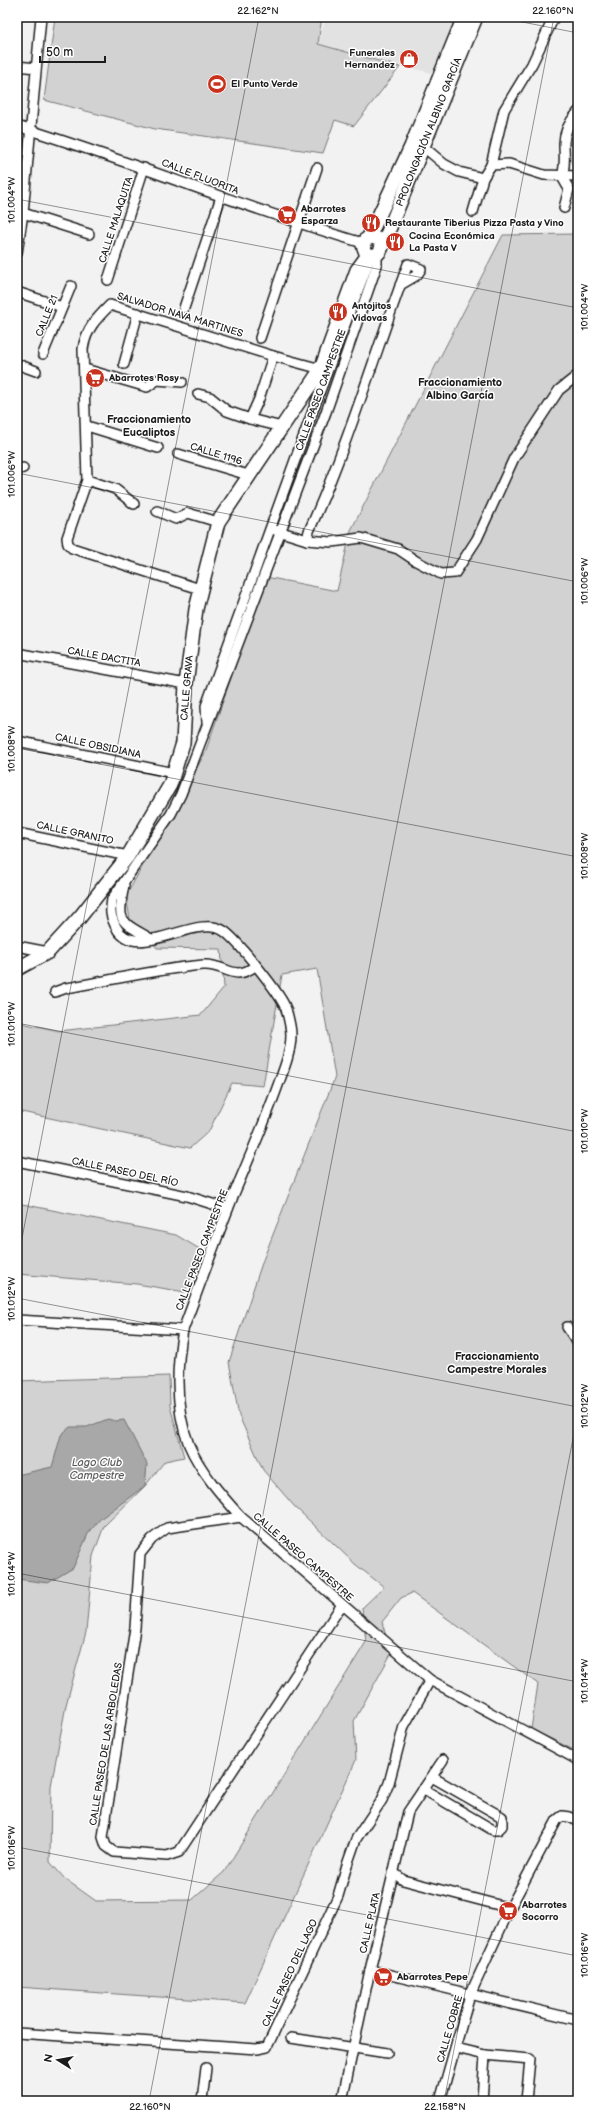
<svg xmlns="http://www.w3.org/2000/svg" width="595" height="2118" font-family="'Balsamiq Sans',sans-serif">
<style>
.built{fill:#e2e2e2}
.green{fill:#d2d2d2;stroke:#777}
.water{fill:#a8a8a8;stroke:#707070}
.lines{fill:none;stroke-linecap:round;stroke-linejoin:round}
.minor-casing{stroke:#1c1c1c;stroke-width:12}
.secondary-casing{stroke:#1c1c1c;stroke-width:16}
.minor{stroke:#fff;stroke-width:9}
.secondary{stroke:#fff;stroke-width:13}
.ticks{fill:none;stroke:#1c1c1c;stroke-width:1;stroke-opacity:0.45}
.labels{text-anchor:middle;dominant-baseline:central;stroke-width:3;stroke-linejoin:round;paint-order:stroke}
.poi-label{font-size:10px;font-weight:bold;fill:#1c1c1c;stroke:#fff;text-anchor:start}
.street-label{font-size:10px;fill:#1c1c1c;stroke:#fff}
.neighbourhood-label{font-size:11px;font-weight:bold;fill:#1c1c1c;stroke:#fff}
.water-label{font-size:11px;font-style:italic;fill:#5b5b5b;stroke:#fff}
.neatline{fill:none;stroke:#1c1c1c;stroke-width:1.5}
.ticks-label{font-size:10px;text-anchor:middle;fill:#1c1c1c}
</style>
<rect width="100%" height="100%" fill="#f2f2f2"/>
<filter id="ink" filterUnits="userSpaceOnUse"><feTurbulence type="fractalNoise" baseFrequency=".025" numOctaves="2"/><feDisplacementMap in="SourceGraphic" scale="8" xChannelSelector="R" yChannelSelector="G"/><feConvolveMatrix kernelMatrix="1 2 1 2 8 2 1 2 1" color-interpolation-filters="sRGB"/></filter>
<g filter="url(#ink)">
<path class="built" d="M326,17H458L435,74L318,44Z"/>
<g class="green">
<path d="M55,17H322L318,44L400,67L354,126L335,120L323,153L155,129L44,100Z"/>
<path d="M578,234V1752L531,1729L538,1684L412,1593L401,1598L382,1622L391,1654L354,1721L356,1760L245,2003L17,1987V1381L169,1376L170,1406L184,1457L165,1461L145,1486L104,1526L93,1556L86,1632L66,1705L51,1786L50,1862L65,1879L96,1901L192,1900L224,1872L366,1642L362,1608L384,1587L355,1564L294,1506L263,1470L239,1416L229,1362L263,1260L335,1077L317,969L282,975L263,1086L232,1083L209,1131L190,1148L17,1111V1022L59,1031L201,1015L224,987L221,949L157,948L130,919L126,896L205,753L266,577L337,591L351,530L503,235Z"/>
<path d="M17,1203L176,1235L203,1251L185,1292L137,1284L17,1274Z"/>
</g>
<path class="water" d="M108,1419L115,1421L124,1420L147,1464L145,1486L100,1519L88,1534L73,1568L48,1583L17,1579V1475L52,1467L61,1435L70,1427H87Z"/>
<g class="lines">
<g class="minor-casing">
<g id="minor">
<path d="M17,66L36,68"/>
<path d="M17,126C134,162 246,209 363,243"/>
<path d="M419,143L444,164L459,172L483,178"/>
<path d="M491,165L509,164L544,175L578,176"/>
<path d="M564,208L569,189L562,177C566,164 564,155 564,143C564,131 571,120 578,112"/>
<path d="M473,212L483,178L491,165L504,110L532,64L554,17"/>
<path d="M23,213L89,234"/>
<path d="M17,253L23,213L41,17"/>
<path d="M377,254V265L326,412L181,794L171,814L112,899C110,912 110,915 116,927C135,964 197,912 224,931C237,940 280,993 286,1009C288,1016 291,1028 291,1035C291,1053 283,1071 277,1088C264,1124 249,1159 234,1194C216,1239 200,1285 183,1330C176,1368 175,1409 189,1445C200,1471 222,1496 241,1517L430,1680L578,1760"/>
<path d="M108,280L144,168"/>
<path d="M17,292L62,307"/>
<path d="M184,308L221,197"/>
<path d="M260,338L317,168"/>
<path d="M43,354L71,286"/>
<path d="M17,364L36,371"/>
<path d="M124,364L138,313"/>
<path d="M85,369L147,387L157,380L182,382"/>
<path d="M198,394L210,397L227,411L250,419L282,427"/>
<path d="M250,419L259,399L273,356"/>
<path d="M87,426L158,448"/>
<path d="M178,454L248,475"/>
<path d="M17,470L23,468"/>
<path d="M87,480L115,489L134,504"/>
<path d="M157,511L176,519L188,513L218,522"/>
<path d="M275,530L307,540L332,542L361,538L398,549L416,561L441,574L455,573L477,539L514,458L559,390L578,375"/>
<path d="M307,540L309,531C348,445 375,353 408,264L421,269L417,275L400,285"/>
<path d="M200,589L72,548L68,544L67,538L87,480L83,349C86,329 96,319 110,305L273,356L321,369"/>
<path d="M17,653L186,684"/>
<path d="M207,722L206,706L324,380L371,256"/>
<path d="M17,741L174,773"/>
<path d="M17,833L128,856"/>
<path d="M124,885C116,924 121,921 151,939"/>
<path d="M17,946L48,952"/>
<path d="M55,992L66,988C111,980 159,969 203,965C225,963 233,983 255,966"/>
<path d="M17,1161L187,1196L228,1209"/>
<path d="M17,1320L183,1330"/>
<path d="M567,1327L578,1343"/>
<path d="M241,1517L167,1528L152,1539L140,1554L135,1628L103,1837L106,1846L114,1852L167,1856L179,1852L341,1606"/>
<path d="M423,1789L493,1830H498L502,1826V1817L432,1777"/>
<path d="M393,1872L403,1880L510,1908"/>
<path d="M370,1970L578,2020"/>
<path d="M17,2033L257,2049L267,2047L338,1896L347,1865L356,1839L382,1800L389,1783L404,1726L430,1680"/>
<path d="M291,2038L387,2053"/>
<path d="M456,2048L485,2055L530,2059L526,2101"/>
<path d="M202,2101L206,2068"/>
<path d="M342,2101L370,1970L408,1812L443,1760"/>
<path d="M440,2101L470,1995L510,1908L557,1820L562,1816L569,1817L578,1821"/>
<path d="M482,2101L485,2055"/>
</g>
</g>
<g class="secondary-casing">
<g id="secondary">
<path d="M369,237L411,147L464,17"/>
<path d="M382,246L380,240L372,237L365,240L363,245L366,253C372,257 378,256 381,249L476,17"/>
<path d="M17,969L48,952L80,917L128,856L170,785L183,743L186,684L196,609L218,522L321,369L357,270L368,255"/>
</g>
</g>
<use href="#minor" class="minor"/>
<use href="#secondary" class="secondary"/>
</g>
</g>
<path class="ticks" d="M497,17L578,33M17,199L578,308M17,473L578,582M17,748L578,857M17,1023L578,1132M17,1264L259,17M17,1298L578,1407M17,1573L578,1682M17,1847L578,1956M149,2101L554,17M444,2101L578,1413"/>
<defs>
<g id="shop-disc" transform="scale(1)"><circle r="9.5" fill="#c8321e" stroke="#fff"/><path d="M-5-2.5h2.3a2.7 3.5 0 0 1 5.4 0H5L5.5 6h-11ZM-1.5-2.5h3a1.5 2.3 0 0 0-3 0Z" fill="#fff"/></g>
<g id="stadium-disc" transform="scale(1)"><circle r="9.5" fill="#c8321e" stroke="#fff"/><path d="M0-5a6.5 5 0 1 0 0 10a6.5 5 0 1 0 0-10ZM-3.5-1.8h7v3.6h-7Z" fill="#fff"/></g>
<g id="supermarket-disc" transform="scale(1)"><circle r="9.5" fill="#c8321e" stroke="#fff"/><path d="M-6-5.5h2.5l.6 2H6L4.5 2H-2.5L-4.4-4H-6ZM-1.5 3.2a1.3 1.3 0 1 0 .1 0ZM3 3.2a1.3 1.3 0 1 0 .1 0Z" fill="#fff"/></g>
<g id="restaurant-disc" transform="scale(1)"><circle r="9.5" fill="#c8321e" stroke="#fff"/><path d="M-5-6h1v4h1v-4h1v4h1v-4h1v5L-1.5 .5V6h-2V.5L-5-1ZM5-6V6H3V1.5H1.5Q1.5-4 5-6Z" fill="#fff"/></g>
</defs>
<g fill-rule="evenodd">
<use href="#shop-disc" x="409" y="59"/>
<use href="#stadium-disc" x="217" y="84"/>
<use href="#supermarket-disc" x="287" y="215"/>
<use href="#restaurant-disc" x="371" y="223"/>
<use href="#restaurant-disc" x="395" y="242"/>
<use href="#restaurant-disc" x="338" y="312"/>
<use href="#supermarket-disc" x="95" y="378"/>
<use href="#supermarket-disc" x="508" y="1911"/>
<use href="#supermarket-disc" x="383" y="1977"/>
</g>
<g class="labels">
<g class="poi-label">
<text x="395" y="53" text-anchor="end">Funerales<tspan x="395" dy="12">Hernandez</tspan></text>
<text x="231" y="84">El Punto Verde</text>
<text x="301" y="209">Abarrotes<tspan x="301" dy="12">Esparza</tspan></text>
<text x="385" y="223">Restaurante Tiberius Pizza Pasta y Vino</text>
<text x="409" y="236">Cocina Económica<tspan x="409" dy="12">La Pasta V</tspan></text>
<text x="352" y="306">Antojitos<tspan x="352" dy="12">Vidovas</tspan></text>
<text x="109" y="378">Abarrotes Rosy</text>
<text x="522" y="1905">Abarrotes<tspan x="522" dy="12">Socorro</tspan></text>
<text x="397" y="1977">Abarrotes Pepe</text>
</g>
<g class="street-label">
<text transform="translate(429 132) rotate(-68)">PROLONGACIÓN ALBINO GARCÍA</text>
<text transform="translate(200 177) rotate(21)">CALLE FLUORITA</text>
<text transform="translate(116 220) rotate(-72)">CALLE MALAQUITA</text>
<text transform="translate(180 315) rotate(17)">SALVADOR NAVA MARTINES</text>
<text transform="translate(47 316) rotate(-68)">CALLE 21</text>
<text transform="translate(321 390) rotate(-70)">CALLE PASEO CAMPESTRE</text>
<text transform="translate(216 454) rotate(17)">CALLE 1196</text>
<text transform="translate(104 657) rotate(10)">CALLE DACTITA</text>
<text transform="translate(187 688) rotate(-85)">CALLE GRAVA</text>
<text transform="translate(98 746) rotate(12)">CALLE OBSIDIANA</text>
<text transform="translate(75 833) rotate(12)">CALLE GRANITO</text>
<text transform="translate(125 1172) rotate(12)">CALLE PASEO DEL RÍO</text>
<text transform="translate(202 1250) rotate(-69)">CALLE PASEO CAMPESTRE</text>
<text transform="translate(303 1557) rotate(41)">CALLE PASEO CAMPESTRE</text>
<text transform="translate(106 1744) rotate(-81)">CALLE PASEO DE LAS ARBOLEDAS</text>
<text transform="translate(370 1923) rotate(-77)">CALLE PLATA</text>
<text transform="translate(290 1973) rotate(-65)">CALLE PASEO DEL LAGO</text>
<text transform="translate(450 2029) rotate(-74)">CALLE COBRE</text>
</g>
<g class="neighbourhood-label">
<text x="460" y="382">Fraccionamiento<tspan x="460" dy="13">Albino García</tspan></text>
<text x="149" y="419">Fraccionamiento<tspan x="149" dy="13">Eucaliptos</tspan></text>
<text x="497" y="1356">Fraccionamiento<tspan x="497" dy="13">Campestre Morales</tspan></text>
</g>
<g class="water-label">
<text x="97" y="1462">Lago Club<tspan x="97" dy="13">Campestre</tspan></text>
</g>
</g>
<rect width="595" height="2118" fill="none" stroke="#fff" stroke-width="44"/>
<g transform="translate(58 2060) rotate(281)" stroke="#ffffff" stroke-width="3" paint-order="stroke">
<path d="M0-3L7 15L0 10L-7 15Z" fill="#1c1c1c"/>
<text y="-6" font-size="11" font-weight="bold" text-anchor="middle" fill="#1c1c1c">N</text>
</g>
<path d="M40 56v6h65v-6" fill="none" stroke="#1c1c1c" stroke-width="2"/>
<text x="46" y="56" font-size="12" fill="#1c1c1c" stroke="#ffffff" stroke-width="3" paint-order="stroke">50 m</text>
<rect x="22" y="22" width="551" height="2074" class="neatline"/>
<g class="ticks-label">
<text x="258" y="14">22.162°N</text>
<text x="553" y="14">22.160°N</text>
<text transform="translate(11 200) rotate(-90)" y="4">101.004°W</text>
<text transform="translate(584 307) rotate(-90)" y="4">101.004°W</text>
<text transform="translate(11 474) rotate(-90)" y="4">101.006°W</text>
<text transform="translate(584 581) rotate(-90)" y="4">101.006°W</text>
<text transform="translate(11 749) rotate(-90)" y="4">101.008°W</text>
<text transform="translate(584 856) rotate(-90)" y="4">101.008°W</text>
<text transform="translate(11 1024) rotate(-90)" y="4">101.010°W</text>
<text transform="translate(584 1131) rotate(-90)" y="4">101.010°W</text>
<text transform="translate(11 1299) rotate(-90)" y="4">101.012°W</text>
<text transform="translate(584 1406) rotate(-90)" y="4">101.012°W</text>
<text transform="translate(11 1574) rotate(-90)" y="4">101.014°W</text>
<text transform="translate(584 1681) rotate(-90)" y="4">101.014°W</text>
<text transform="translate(11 1848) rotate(-90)" y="4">101.016°W</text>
<text transform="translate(584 1955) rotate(-90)" y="4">101.016°W</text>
<text x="150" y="2110">22.160°N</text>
<text x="445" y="2110">22.158°N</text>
</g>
</svg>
